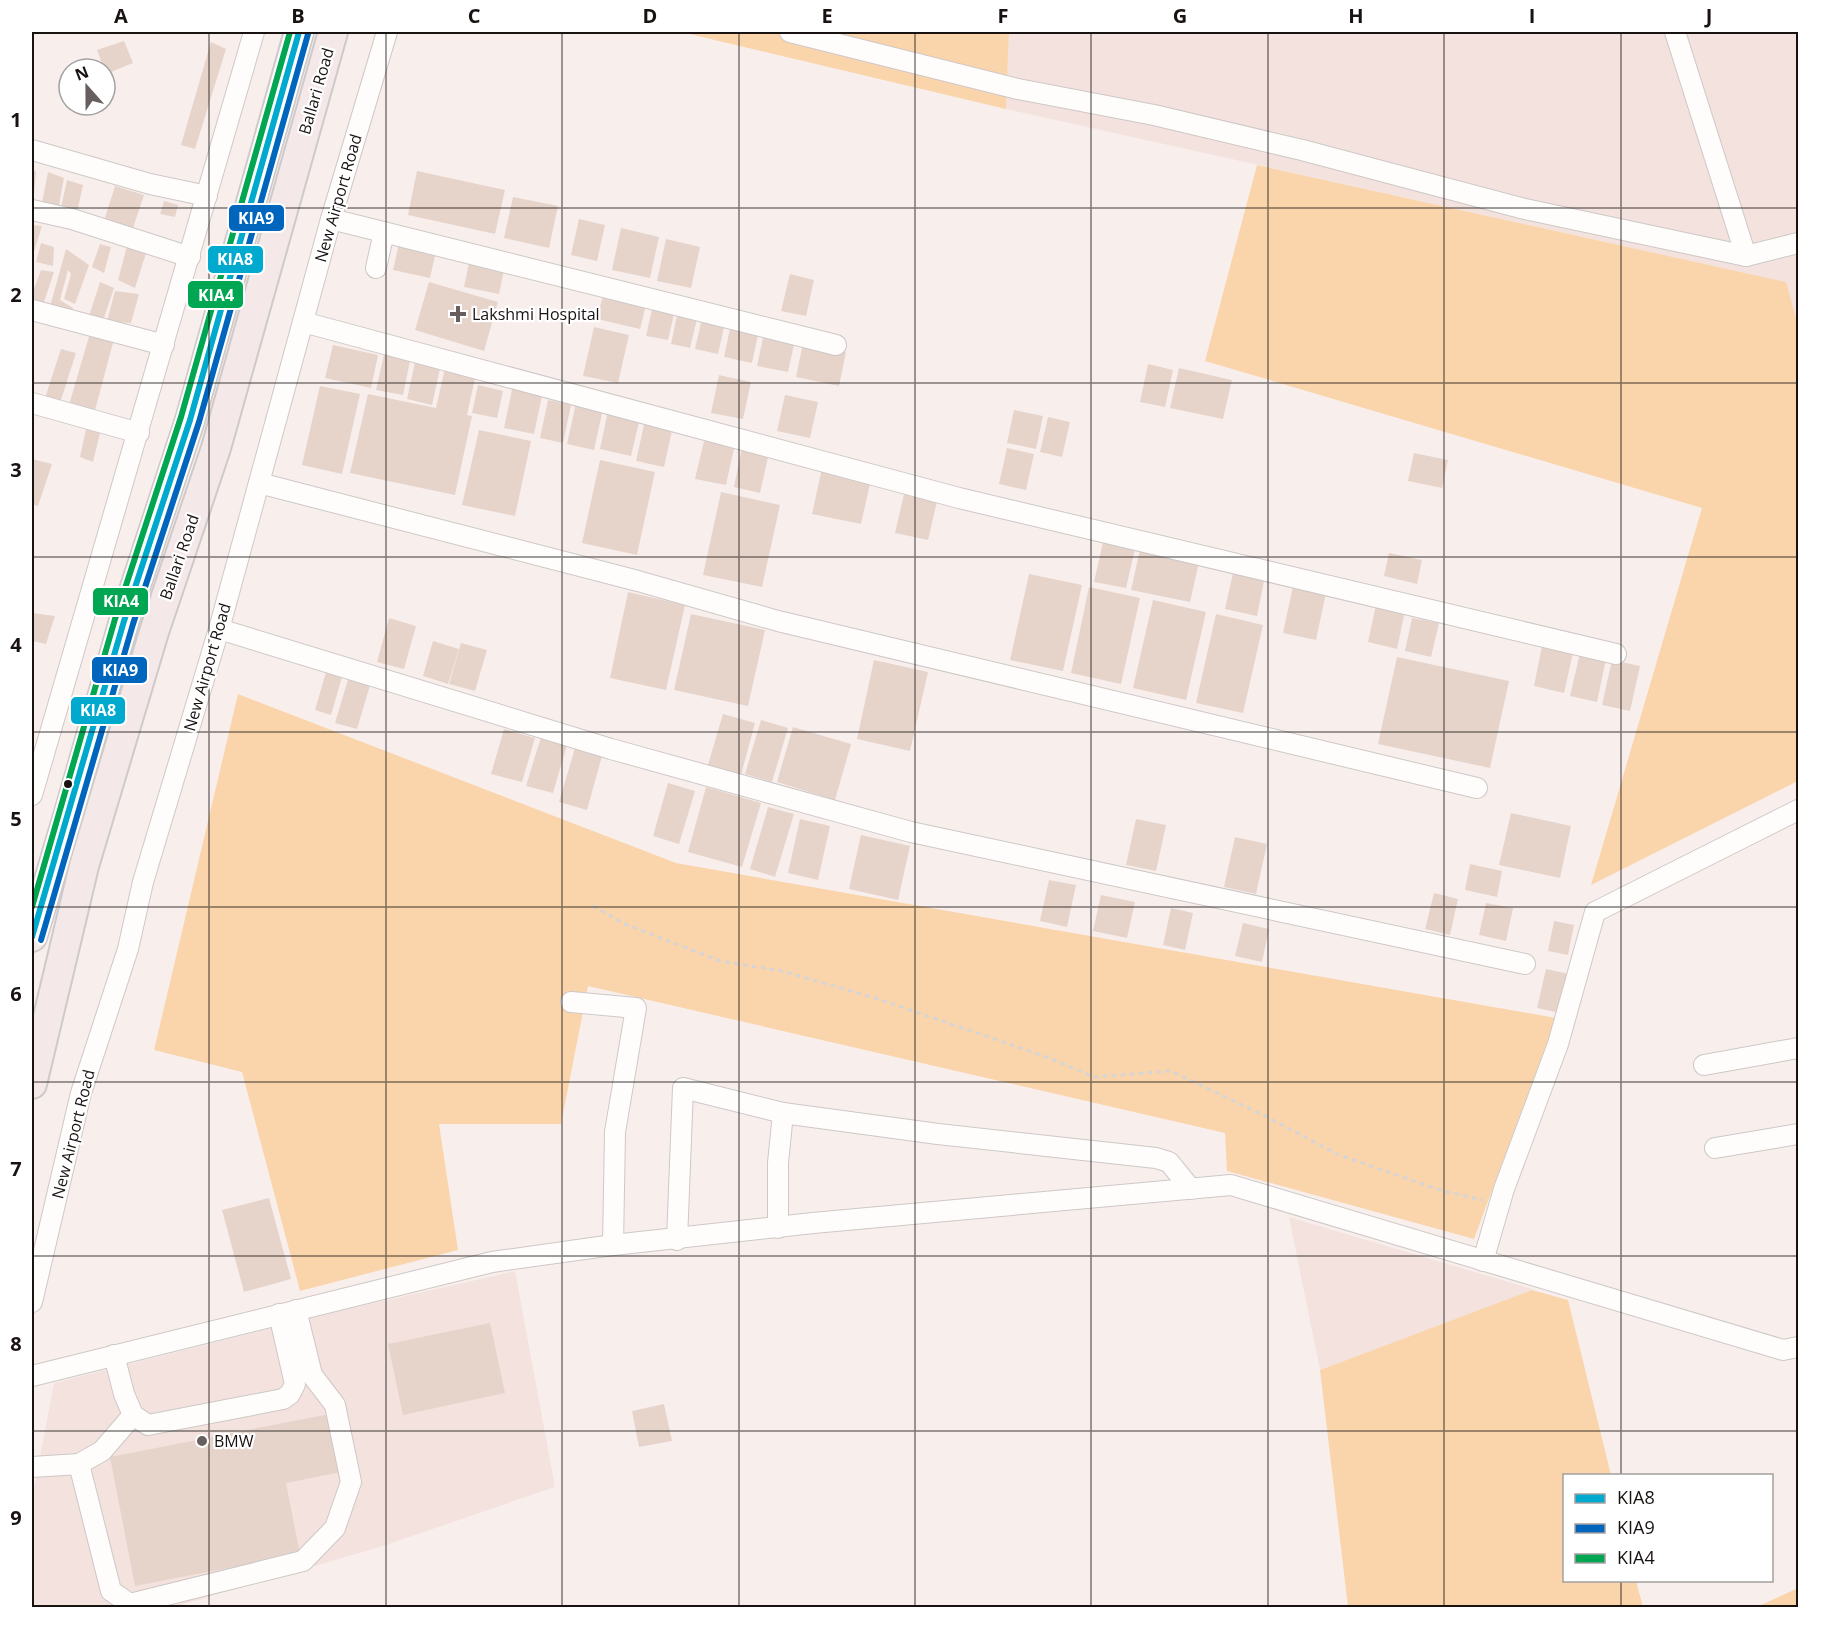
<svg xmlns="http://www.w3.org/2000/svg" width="1830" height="1639" font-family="'Open Sans',sans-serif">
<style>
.built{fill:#f3e2de}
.green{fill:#fad5ac}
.building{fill:#e6d4cb}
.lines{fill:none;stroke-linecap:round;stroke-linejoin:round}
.minor-casing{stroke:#cec8c6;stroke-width:22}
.highway-casing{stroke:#cecac9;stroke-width:32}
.path{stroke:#d6d4d4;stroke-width:3;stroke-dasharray:4.5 4.5;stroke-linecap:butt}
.minor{stroke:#fefdfc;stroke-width:20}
.highway{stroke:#f4e8e9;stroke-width:28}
.bus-1-casing{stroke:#fff;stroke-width:10}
.bus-2-casing{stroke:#fff;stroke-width:10}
.bus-3-casing{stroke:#fff;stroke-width:10}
.bus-1{stroke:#00a9ce;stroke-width:6}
.bus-2{stroke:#0065bd;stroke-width:6}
.bus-3{stroke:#00a651;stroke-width:6}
.grid{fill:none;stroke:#181211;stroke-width:1.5;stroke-opacity:0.55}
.poi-dot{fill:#665f5e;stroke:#fff;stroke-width:2}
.bus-dot{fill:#181211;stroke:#fff;stroke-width:2}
.labels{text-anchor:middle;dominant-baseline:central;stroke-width:4.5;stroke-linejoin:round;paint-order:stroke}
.street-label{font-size:16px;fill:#181211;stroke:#fff}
.poi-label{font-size:16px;fill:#181211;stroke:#fff;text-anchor:start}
.line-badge{stroke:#fff;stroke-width:2}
.badge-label{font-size:16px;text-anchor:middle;font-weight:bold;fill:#fff}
.neatline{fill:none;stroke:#181211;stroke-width:2}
.grid-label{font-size:20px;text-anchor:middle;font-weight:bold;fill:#181211}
</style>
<rect width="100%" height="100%" fill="#f8efed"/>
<g class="built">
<path d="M1009,32H1798V325L1785,282L1006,109Z"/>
<path d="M1289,1217L1532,1289V1290L1320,1370Z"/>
<path d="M515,1271L555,1487L383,1546L174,1607L32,1608V1499L54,1383L335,1312Z"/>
</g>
<g class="green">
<path d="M681,32H1009L1006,109Z"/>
<path d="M1257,165L1786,282L1798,325V781L1591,885L1702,508L1205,361Z"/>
<path d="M238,694L676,863L1556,1018L1474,1239L1227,1171L1225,1133L588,986L561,1124H439L458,1250L300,1291L242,1072L154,1050Z"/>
<path d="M1532,1290L1568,1300L1611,1475L1564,1476V1580L1636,1581L1643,1607H1348L1320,1370Z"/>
<path d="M1798,1588V1607H1757Z"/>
</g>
<g class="building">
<path d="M124,41L133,63L106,74L97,50Z"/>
<path d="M211,42L226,49L195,149L181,145Z"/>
<path d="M32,169L36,172L33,204H32Z"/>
<path d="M417,171L505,190L495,234L408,215Z"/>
<path d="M48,172L64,178L58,211L41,208Z"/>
<path d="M67,180L83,185L77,213L60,212Z"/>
<path d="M115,186L144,195L133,228L104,221Z"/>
<path d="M513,197L558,206L549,248L504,238Z"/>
<path d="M164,201L178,205L175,217L160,214Z"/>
<path d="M579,219L605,225L597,261L571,255Z"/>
<path d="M32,225L42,226L32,258Z"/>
<path d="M621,228L659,237L650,278L612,270Z"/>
<path d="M400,239L437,247L430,278L393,270Z"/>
<path d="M666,239L700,247L691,288L657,281Z"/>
<path d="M41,243L54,247L53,266L36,262Z"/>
<path d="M100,244L111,247L104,273L92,267Z"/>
<path d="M127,246L147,250L135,288L118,280Z"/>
<path d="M66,249L89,265L75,304L64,299L71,274L68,270L60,300L73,308L71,315L49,310Z"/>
<path d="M470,258L505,265L499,294L464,287Z"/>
<path d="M41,270L54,272L42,308L32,306V294Z"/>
<path d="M790,274L814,280L806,316L781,311Z"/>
<path d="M100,282L114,288L104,318L89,316Z"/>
<path d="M429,282L498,302L484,351L415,330Z"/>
<path d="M115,291L139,294L131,323L107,321Z"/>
<path d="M604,291L647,301L640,329L597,319Z"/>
<path d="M653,305L675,310L668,340L646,336Z"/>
<path d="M677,315L697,319L690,348L671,344Z"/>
<path d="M702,318L725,323L718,354L695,349Z"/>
<path d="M731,324L759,330L752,363L724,357Z"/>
<path d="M594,327L629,335L618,383L583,376Z"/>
<path d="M90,333L114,339L94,414L69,405Z"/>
<path d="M764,333L795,340L788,372L757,366Z"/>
<path d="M803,343L846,352L839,386L796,377Z"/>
<path d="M333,345L378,355L371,388L325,378Z"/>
<path d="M61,349L76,353L60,403L45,398Z"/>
<path d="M385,350L411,356L403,395L376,390Z"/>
<path d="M416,358L441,364L432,405L407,399Z"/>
<path d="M1148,364L1173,370L1165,407L1140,402Z"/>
<path d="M445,368L476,374L467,415L472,416L455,495L350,473L368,394L436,408Z"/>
<path d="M1179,368L1232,380L1223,419L1170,408Z"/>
<path d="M719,375L751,382L743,419L711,413Z"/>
<path d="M478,385L503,391L497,418L472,413Z"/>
<path d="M513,385L543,391L534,434L504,428Z"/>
<path d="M320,386L360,394L342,474L302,465Z"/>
<path d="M785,395L818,402L810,438L777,431Z"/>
<path d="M548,400L571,405L563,443L540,438Z"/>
<path d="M576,403L603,409L594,450L567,444Z"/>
<path d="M1014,410L1043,416L1036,449L1007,443Z"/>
<path d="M608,411L640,418L631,456L600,449Z"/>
<path d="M1048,417L1070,422L1062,457L1040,452Z"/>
<path d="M645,420L673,426L664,467L636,461Z"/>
<path d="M86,429L100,433L93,462L80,457Z"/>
<path d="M479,430L531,441L515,516L462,505Z"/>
<path d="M705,437L735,444L726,485L695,479Z"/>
<path d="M742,447L769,453L760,493L734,487Z"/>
<path d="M1007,448L1034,454L1026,490L999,484Z"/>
<path d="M1414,453L1448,460L1442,488L1408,481Z"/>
<path d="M32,459L52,464L38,506L32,504Z"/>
<path d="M600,460L655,472L637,555L582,543Z"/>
<path d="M822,468L871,479L861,524L812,514Z"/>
<path d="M905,490L938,497L928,540L895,533Z"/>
<path d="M721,492L780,505L762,587L703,575Z"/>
<path d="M1104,538L1136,545L1126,588L1094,582Z"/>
<path d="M1141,545L1200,558L1190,602L1131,590Z"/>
<path d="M1389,553L1422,560L1417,584L1384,576Z"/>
<path d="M1234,569L1265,576L1257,616L1225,609Z"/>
<path d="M1029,574L1082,585L1063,671L1010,660Z"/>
<path d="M1293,586L1326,593L1316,640L1283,633Z"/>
<path d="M1089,587L1140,598L1121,684L1071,673Z"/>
<path d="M628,592L685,605L666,690L610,678Z"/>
<path d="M1153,600L1206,612L1186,700L1133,688Z"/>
<path d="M1376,605L1405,611L1397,649L1368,642Z"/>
<path d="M32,613L55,616L46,644L32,641Z"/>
<path d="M691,614L765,630L748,706L674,690Z"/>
<path d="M1216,614L1263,625L1243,713L1196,703Z"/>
<path d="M389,618L416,626L404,669L377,662Z"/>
<path d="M1412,618L1439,623L1431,657L1405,651Z"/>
<path d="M433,641L459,649L448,684L423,676Z"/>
<path d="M1543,641L1574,648L1564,693L1534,686Z"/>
<path d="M461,643L487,650L475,691L449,684Z"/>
<path d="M1580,653L1606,659L1597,702L1570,696Z"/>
<path d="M1397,657L1509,681L1490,768L1378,744Z"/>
<path d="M874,660L928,672L910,751L857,739Z"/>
<path d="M1612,660L1640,666L1630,711L1602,705Z"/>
<path d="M326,672L342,677L331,715L315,710Z"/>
<path d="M349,676L371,682L357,729L335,723Z"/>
<path d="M723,714L755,723L741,775L708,765Z"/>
<path d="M761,720L788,728L772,782L745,774Z"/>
<path d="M793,727L851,744L835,800L777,782Z"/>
<path d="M504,729L535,738L522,782L491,774Z"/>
<path d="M541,737L567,745L553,793L526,786Z"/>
<path d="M575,748L602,756L587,810L559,802Z"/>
<path d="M668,783L695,791L679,844L653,836Z"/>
<path d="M706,787L761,803L742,867L688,852Z"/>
<path d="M768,807L794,814L775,877L750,869Z"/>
<path d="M1511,813L1571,826L1560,878L1499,865Z"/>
<path d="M800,819L830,826L818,880L788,873Z"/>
<path d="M1136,819L1166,825L1156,871L1126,865Z"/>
<path d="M861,835L910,846L898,900L849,889Z"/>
<path d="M1235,837L1267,844L1256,894L1224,887Z"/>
<path d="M1470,864L1502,871L1497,897L1465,890Z"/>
<path d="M1049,880L1076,885L1067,927L1040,921Z"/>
<path d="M1434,893L1458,899L1450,935L1425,929Z"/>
<path d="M1101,895L1135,902L1127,938L1093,931Z"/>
<path d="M1486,903L1513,908L1506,941L1479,935Z"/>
<path d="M1171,908L1193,913L1185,950L1163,945Z"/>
<path d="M1554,921L1574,925L1568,955L1548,951Z"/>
<path d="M1243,923L1269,929L1262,962L1235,956Z"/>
<path d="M1546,969L1569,974L1560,1013L1537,1008Z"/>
<path d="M269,1198L291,1279L244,1292L222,1210Z"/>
<path d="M490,1323L505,1393L403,1415L388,1344Z"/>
<path d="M664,1404L672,1441L639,1447L632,1411Z"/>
<path d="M330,1414L341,1472L286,1483L300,1554L135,1586L110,1457Z"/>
</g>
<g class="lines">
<g class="minor-casing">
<g id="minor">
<path d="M790,32L1018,89L1154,115L1302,150L1525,209L1746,256L1798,243"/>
<path d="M1675,32L1746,256"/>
<path d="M32,150L150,184L207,196"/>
<path d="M32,210L72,219L190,257"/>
<path d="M331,219L836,345"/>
<path d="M376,268L384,232"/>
<path d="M32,310L164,345"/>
<path d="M303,322L959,498L1616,654"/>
<path d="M32,403L139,433"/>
<path d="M259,483L638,581L778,621L1477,788"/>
<path d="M219,629L611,749L911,832L1525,964"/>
<path d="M32,795L254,32"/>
<path d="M571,1002L636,1008L615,1132L613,1245"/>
<path d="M1704,1065L1798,1048"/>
<path d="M783,1113L938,1134L1156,1158L1169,1162L1191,1189"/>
<path d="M1715,1148L1798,1134"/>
<path d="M677,1240L683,1088L783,1113L778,1163V1228"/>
<path d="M1483,1261L1504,1189L1558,1044L1595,912L1798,810"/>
<path d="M32,1302L81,1093L128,949L143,882L219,629L331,219L387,32"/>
<path d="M114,1355L124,1394L133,1415L148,1425L283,1399L290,1394L295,1384L279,1314"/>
<path d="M32,1376L492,1262L613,1245L813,1223L1231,1185L1783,1350L1798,1347"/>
<path d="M79,1464L111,1591L130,1604L303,1561L335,1528L351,1482L335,1405L312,1375L296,1310"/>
<path d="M32,1467L79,1464L102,1451L133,1415"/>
</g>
</g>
<g class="highway-casing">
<g id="highway">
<path d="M32,937L69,813L124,621L190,420L299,32"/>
<path d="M32,1084L84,866L154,632L216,448L333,32"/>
</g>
</g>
<path class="path" d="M593,906L625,924L720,961L782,971L875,998L1044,1056L1094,1077L1171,1071L1267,1117L1339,1155L1443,1191L1483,1200"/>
<use href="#minor" class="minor"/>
<use href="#highway" class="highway"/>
<g class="bus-1-casing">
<path id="bus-1" d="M32,937L124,621L190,420L299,32"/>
</g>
<g class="bus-2-casing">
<path id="bus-2" d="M41,940L133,624L199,422L308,34"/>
</g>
<g class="bus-3-casing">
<path id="bus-3" d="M32,907L115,619L181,417L290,32"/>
</g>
<use href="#bus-1" class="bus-1"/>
<use href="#bus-2" class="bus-2"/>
<use href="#bus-3" class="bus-3"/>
</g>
<path class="grid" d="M209,32V1608M386,32V1608M562,32V1608M739,32V1608M915,32V1608M1091,32V1608M1268,32V1608M1444,32V1608M1621,32V1476M32,208H1798M32,383H1798M32,557H1798M32,732H1798M32,907H1798M32,1082H1798M32,1256H1798M32,1431H1798M1621,1580V1608"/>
<g class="poi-dot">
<path d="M455 305h6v6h6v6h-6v6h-6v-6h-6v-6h6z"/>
<circle cx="202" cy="1441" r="6"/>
</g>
<circle class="bus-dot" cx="68" cy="784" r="5"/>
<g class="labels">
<g class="street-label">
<text transform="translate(316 91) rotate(-74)">Ballari Road</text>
<text transform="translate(338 198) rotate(-74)">New Airport Road</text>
<text transform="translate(179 557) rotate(-71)">Ballari Road</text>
<text transform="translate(207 667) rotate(-74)">New Airport Road</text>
<text transform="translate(73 1134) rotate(-76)">New Airport Road</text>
</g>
<g class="poi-label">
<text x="472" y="314">Lakshmi Hospital</text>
<text x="214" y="1441">BMW</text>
</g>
</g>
<g class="line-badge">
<rect x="228" y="204" width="57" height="28" rx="6" fill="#0065bd"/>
<rect x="207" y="245" width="57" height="29" rx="6" fill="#00a9ce"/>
<rect x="187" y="280" width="57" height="29" rx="6" fill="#00a651"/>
<rect x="92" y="587" width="57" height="29" rx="6" fill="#00a651"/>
<rect x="91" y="656" width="57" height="28" rx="6" fill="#0065bd"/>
<rect x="70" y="696" width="56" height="29" rx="6" fill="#00a9ce"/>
</g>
<g class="badge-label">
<text x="256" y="224">KIA9</text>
<text x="235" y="265">KIA8</text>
<text x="216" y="301">KIA4</text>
<text x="121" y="607">KIA4</text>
<text x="120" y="676">KIA9</text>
<text x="98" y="716">KIA8</text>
</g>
<rect width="1830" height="1639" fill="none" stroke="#ffffff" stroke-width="66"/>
<rect x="1563" y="1474" width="210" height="108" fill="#ffffff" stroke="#a3a0a0" stroke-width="1.5"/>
<rect x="1575" y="1494" width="30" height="9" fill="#00a9ce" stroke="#a3a0a0" stroke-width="1.5"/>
<text x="1617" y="1504" font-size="18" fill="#181211">KIA8</text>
<rect x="1575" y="1524" width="30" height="9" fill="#0065bd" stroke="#a3a0a0" stroke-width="1.5"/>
<text x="1617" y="1534" font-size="18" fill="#181211">KIA9</text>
<rect x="1575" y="1554" width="30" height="9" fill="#00a651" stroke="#a3a0a0" stroke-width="1.5"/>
<text x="1617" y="1564" font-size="18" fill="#181211">KIA4</text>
<g transform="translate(87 87) rotate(339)"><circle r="28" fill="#ffffff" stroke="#a3a0a0" stroke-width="1.5"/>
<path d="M0-4.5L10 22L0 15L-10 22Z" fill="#665f5e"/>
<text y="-9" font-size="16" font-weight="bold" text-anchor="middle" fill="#181211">N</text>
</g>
<rect x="33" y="33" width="1764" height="1573" class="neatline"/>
<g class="grid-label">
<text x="121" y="23">A</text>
<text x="298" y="23">B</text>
<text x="474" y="23">C</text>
<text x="650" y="23">D</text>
<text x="827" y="23">E</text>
<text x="1003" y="23">F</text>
<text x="1180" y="23">G</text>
<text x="1356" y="23">H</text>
<text x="1532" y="23">I</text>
<text x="1709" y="23">J</text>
<text x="16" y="127">1</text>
<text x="16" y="302">2</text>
<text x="16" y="477">3</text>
<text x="16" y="652">4</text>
<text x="16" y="826">5</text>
<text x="16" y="1001">6</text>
<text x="16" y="1176">7</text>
<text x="16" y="1351">8</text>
<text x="16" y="1525">9</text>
</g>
</svg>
